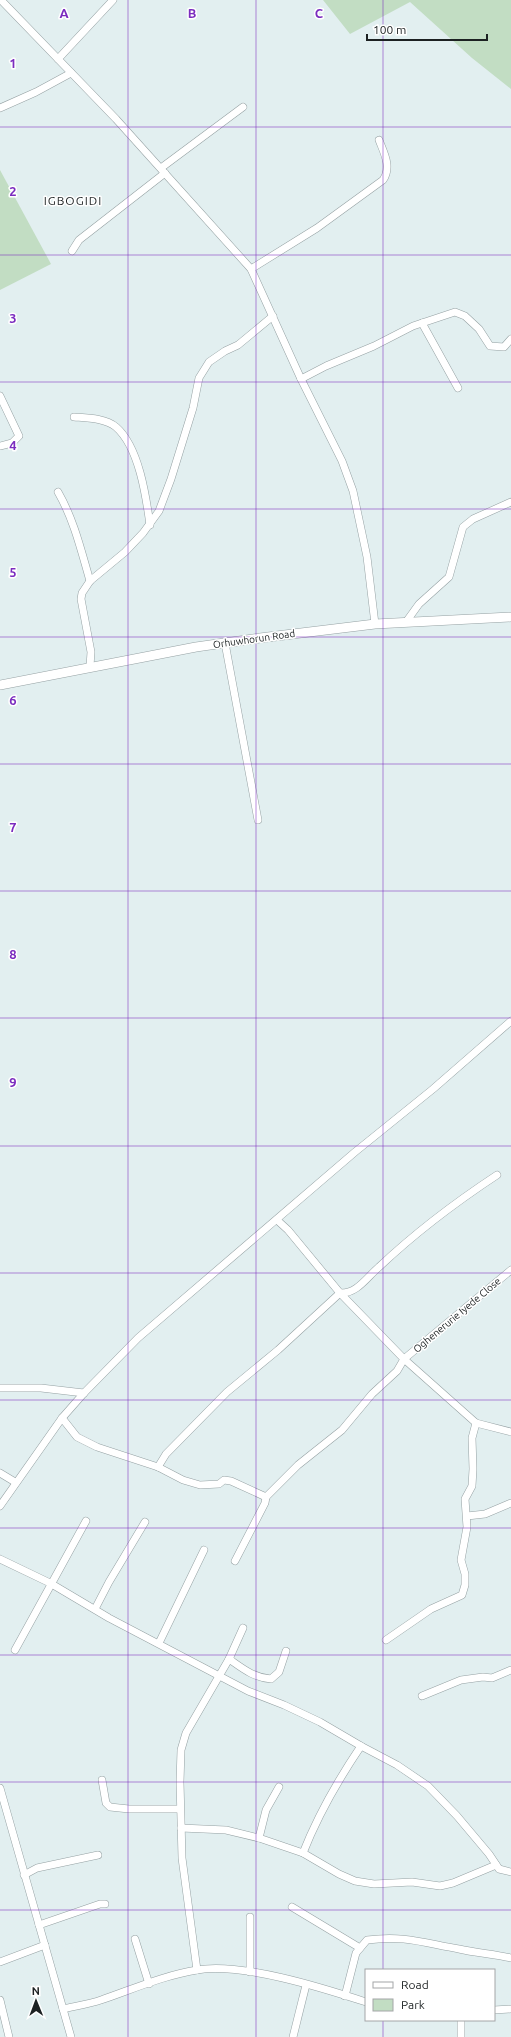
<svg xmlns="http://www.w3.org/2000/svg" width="511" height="2037" font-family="Ubuntu,sans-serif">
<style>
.green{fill:#c2ddc3}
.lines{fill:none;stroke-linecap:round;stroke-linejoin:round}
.minor-casing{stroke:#95a1a3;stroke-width:8}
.tertiary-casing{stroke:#95a1a3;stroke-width:10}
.minor{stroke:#fff;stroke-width:7}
.tertiary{stroke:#fff;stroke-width:9}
.grid{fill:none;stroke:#7b2cbf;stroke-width:1;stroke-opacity:0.55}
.labels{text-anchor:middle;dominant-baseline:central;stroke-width:3;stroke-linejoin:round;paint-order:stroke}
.street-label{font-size:10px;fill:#1c2122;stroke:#fff}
.quarter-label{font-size:12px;letter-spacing:1px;fill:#1c2122;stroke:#fff}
.grid-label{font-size:13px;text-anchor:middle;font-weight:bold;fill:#7b2cbf;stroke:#fff;stroke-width:3;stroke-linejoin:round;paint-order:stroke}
</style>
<rect width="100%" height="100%" fill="#e2eff0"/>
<g class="green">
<path d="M323,0H511V89L472,58L410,2L350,34Z"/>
<path d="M0,170L51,264L0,290Z"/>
</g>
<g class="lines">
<g class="minor-casing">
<g id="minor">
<path d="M1,0L116,119L251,269L301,379L342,461L353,491L367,557L375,624"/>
<path d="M58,59L113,0"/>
<path d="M0,108L36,92L71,73"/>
<path d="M161,168L243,107"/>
<path d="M72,251L79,240L165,173"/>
<path d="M251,269L317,228L383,180C392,167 384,153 379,140"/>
<path d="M422,323L458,388"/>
<path d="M301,379L326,366L374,346L413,326L455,312L465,316L479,329L490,346L504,347L511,339"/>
<path d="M0,396L19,436L12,443L0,446"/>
<path d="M74,417C87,418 105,418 116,427C139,447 146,496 150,525"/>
<path d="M58,492C74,520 81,550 90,581"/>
<path d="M406,622L419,604L449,577L463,527L473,519L511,502"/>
<path d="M225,643L258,820"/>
<path d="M90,666L91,652L81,599L82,593L90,581L125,552L143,533L159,511L171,479L193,408L199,378L209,362L225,351L238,345L273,316"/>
<path d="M0,1388H41L84,1393"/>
<path d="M62,1418L77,1437L97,1447L158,1467L183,1480L200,1485L219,1484L224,1480L231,1481L266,1497L265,1503L235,1561"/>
<path d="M476,1423L511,1432"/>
<path d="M158,1467L166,1454L227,1392L278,1350L340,1293C357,1294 367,1277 379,1267C415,1233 456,1202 497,1175"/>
<path d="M0,1473L15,1482"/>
<path d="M266,1497L298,1465L342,1430L372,1394L397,1371L404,1359L340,1293L288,1230L277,1220"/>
<path d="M0,1506L62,1418L84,1393L138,1338L355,1152L433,1089L511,1021"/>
<path d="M467,1516L485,1514L511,1503"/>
<path d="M0,1559L50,1583L109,1618L248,1691L284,1705L320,1722L361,1746L397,1765L428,1786L457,1816L489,1854L499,1869L511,1872"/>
<path d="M95,1609L109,1582L145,1522"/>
<path d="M386,1640L431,1609L462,1595L465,1585V1574L461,1560L467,1527L465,1499L472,1486L473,1469L472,1438L476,1423L404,1359L511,1270"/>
<path d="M159,1643L204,1550"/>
<path d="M15,1650L86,1521"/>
<path d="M229,1659C242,1668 254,1678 271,1679L279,1672L286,1651"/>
<path d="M422,1696L461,1680L483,1677L492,1678L511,1670"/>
<path d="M102,1780L106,1803L110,1807L129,1809H180"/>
<path d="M0,1788L71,2037"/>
<path d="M181,1828L226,1830L259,1838L303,1853L339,1874L355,1881L374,1884L412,1882L440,1886L453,1883L496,1865"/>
<path d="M259,1838L266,1810L279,1787"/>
<path d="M303,1853C318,1815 338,1780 361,1746"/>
<path d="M24,1875L37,1868L98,1855"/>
<path d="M292,1907L360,1948"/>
<path d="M39,1925L100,1904H105"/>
<path d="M135,1939L149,1984"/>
<path d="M0,1962L45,1945"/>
<path d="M197,1970L182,1858L180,1782L181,1750L186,1733L229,1659L243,1628"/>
<path d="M250,1972V1917"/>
<path d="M345,1996L356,1953L367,1940C404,1935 424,1943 459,1949C476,1953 494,1954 511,1958"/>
<path d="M0,2000L9,2037"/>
<path d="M63,2009C76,2006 89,2004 101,2000C133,1989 165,1975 197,1970C241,1962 323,1988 366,2002"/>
<path d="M494,2010L511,2009"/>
<path d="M293,2037L306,1985"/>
<path d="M461,2037V2020"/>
</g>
</g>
<g class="tertiary-casing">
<path id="tertiary" d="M0,685L196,647L260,638L375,624L511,617"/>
</g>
<use href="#minor" class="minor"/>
<use href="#tertiary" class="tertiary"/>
</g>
<path class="grid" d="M128,0V2037M256,0V2037M383,0V1970M0,127H511M0,255H511M0,382H511M0,509H511M0,637H511M0,764H511M0,891H511M0,1018H511M0,1146H511M0,1273H511M0,1400H511M0,1528H511M0,1655H511M0,1782H511M0,1910H511M383,2020V2037"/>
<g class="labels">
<g class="street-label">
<text transform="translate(254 639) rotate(-8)">Orhuwhorun Road</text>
<text transform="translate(457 1315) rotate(-40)">Oghenerurie Iyede Close</text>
</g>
<g class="quarter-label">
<text x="73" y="200">IGBOGIDI</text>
</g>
</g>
<g class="grid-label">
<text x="64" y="18">A</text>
<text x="192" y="18">B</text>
<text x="319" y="18">C</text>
<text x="13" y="68">1</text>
<text x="13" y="196">2</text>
<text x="13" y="323">3</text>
<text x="13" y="450">4</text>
<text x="13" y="577">5</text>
<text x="13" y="705">6</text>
<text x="13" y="832">7</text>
<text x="13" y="959">8</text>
<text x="13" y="1087">9</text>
</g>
<rect x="365" y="1969" width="130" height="52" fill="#ffffff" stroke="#a4a6a7"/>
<rect x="373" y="1982" width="20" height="6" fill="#ffffff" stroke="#a4a6a7"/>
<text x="401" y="1989" font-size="12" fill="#1c2122">Road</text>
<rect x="373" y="1999" width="20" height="12" fill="#c2ddc3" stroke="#a4a6a7"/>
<text x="401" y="2009" font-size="12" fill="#1c2122">Park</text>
<g transform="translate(36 2001) rotate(359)" stroke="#ffffff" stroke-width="3" paint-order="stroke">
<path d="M0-3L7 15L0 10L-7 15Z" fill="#1c2122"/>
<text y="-6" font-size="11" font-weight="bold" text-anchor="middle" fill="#1c2122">N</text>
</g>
<path d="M367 34v6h120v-6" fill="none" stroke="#1c2122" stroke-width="2"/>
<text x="373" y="34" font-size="12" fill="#1c2122" stroke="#ffffff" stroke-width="3" paint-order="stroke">100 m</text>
</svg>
